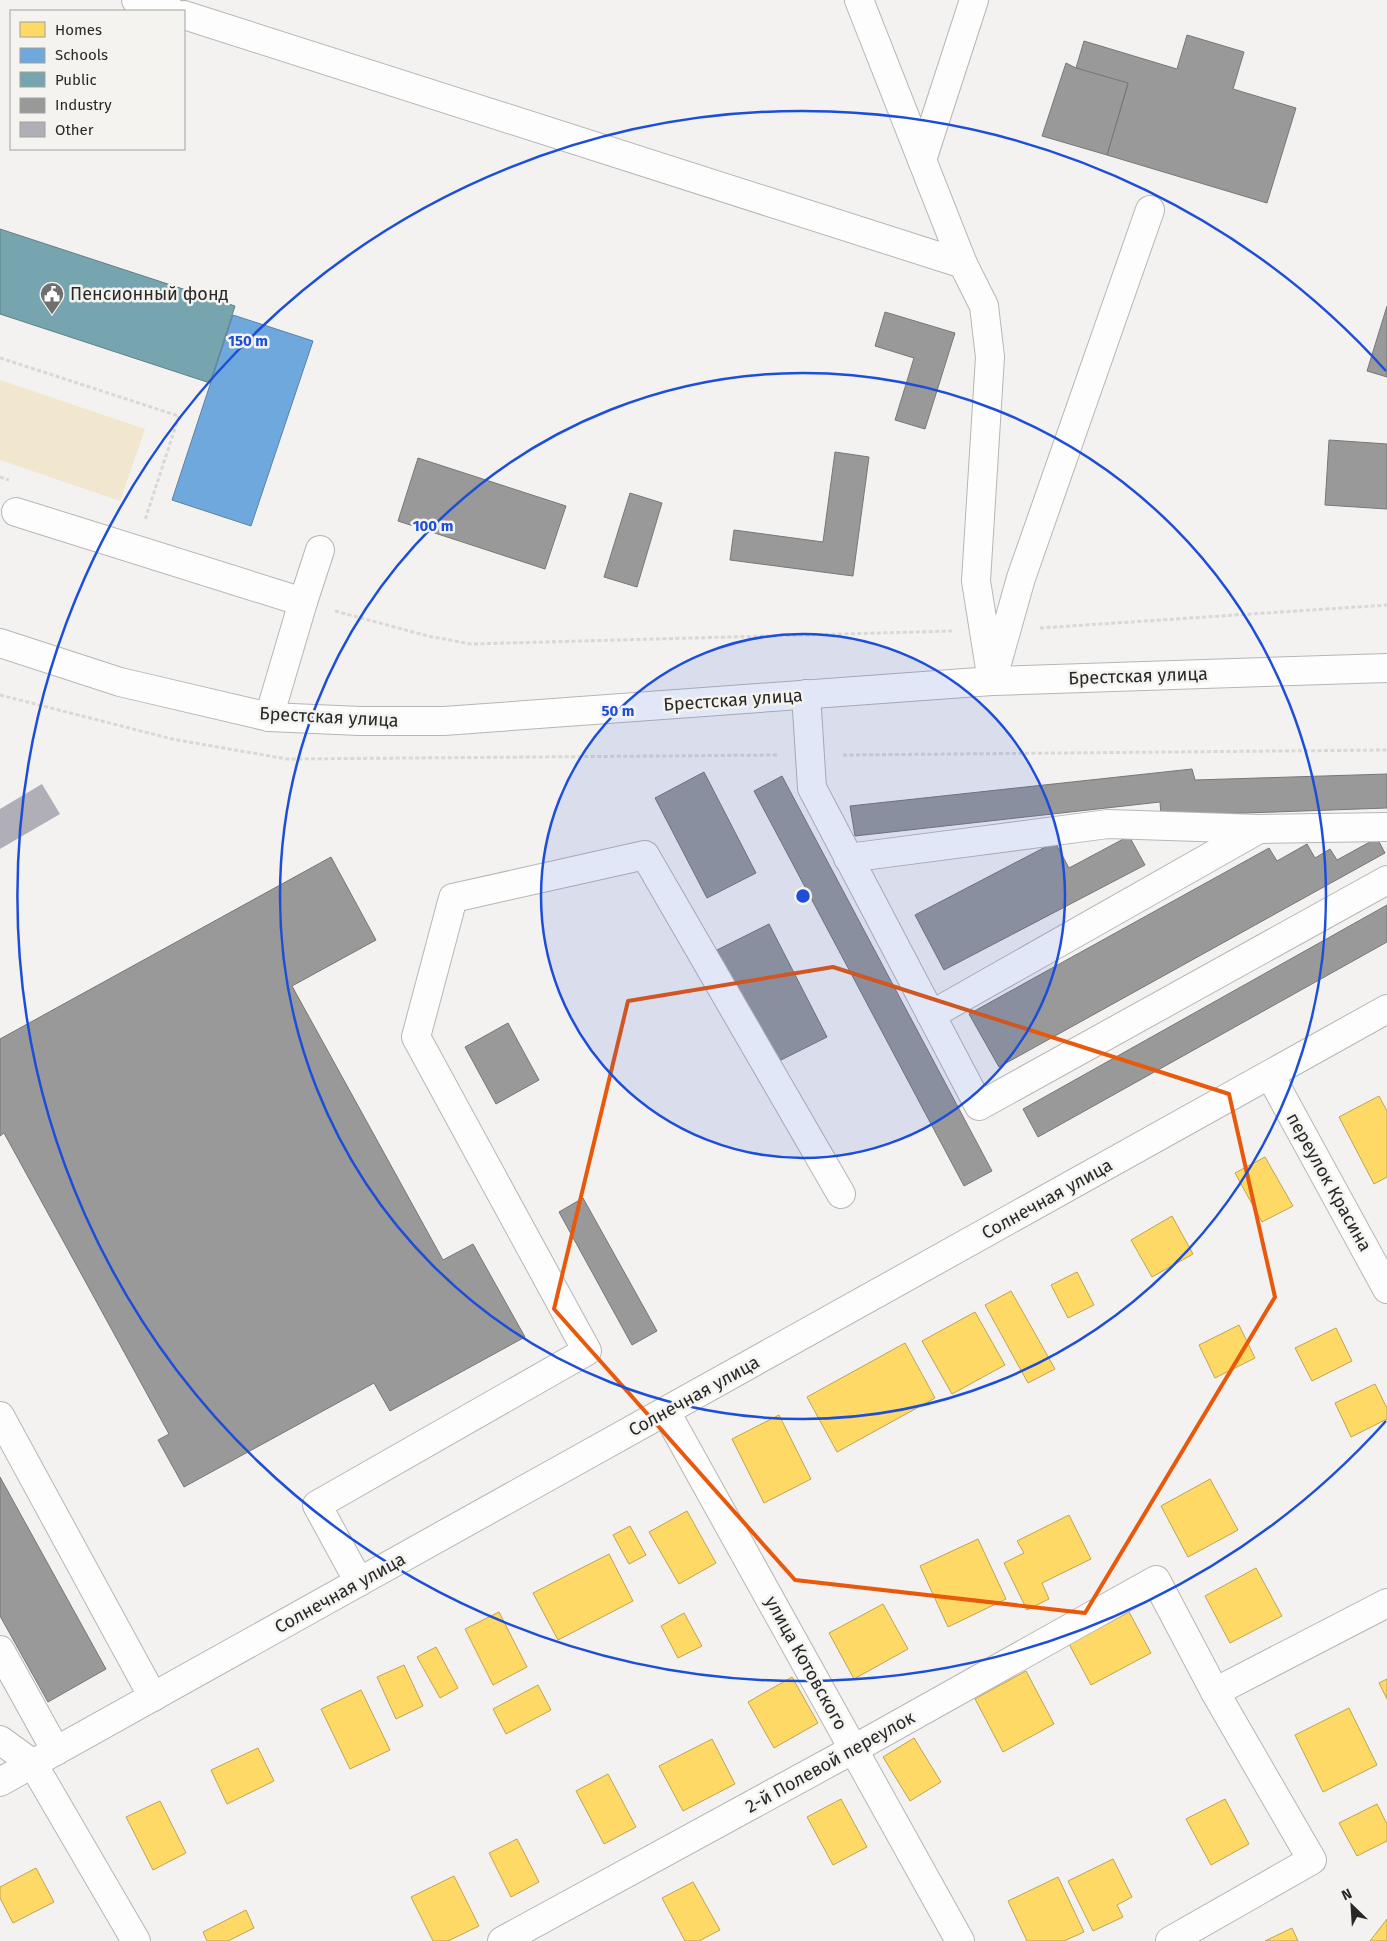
<svg xmlns="http://www.w3.org/2000/svg" width="1387" height="1941" font-family="'Fira Sans',sans-serif">
<style>
.green{fill:#f1e7ce}
.homes{fill:#ffd966;stroke:#bea453}
.schools{fill:#6fa8dc;stroke:#5a82a6}
.public{fill:#76a5af;stroke:#5f8086}
.industry{fill:#999;stroke:#777}
.building{fill:#b0aeb7}
.lines{fill:none;stroke-linecap:round;stroke-linejoin:round}
.minor-casing{stroke:#b6b6b4;stroke-width:30}
.path{stroke:#d8d8d6;stroke-width:3;stroke-dasharray:4 2.5;stroke-linecap:butt}
.minor{stroke:#fdfdfd;stroke-width:28}
.marked{fill:none;stroke:#e8590c;stroke-width:4;stroke-linejoin:round}
.ring{fill:none;stroke:#1d4ed8;stroke-width:2.5}
.labels{text-anchor:middle;dominant-baseline:central;stroke-width:5;stroke-linejoin:round;paint-order:stroke}
.poi-label{font-size:18px;fill:#282827;stroke:#f4f3ef;text-anchor:start}
.street-label{font-size:18px;fill:#282827;stroke:#f4f3ef}
.centre{fill:#1d4ed8;stroke:#f4f3ef;stroke-width:2.5}
.ring-label{font-size:15px;text-anchor:middle;font-weight:bold;fill:#1d4ed8;stroke:#f4f3ef;stroke-width:5;stroke-linejoin:round;paint-order:stroke}
</style>
<rect width="100%" height="100%" fill="#f3f2f0"/>
<path class="green" d="M0,380L145,429L120,501L0,460Z"/>
<g class="homes">
<path d="M1379,1096L1387,1111V1177L1374,1184L1339,1117Z"/>
<path d="M1265,1157L1293,1206L1262,1222L1235,1173Z"/>
<path d="M1172,1216L1193,1254L1152,1277L1131,1240Z"/>
<path d="M1077,1272L1094,1305L1068,1318L1051,1285Z"/>
<path d="M1011,1291L1055,1369L1028,1383L985,1305Z"/>
<path d="M975,1312L1005,1365L952,1394L922,1341Z"/>
<path d="M1239,1325L1255,1358L1215,1378L1199,1345Z"/>
<path d="M1336,1328L1352,1361L1312,1381L1295,1348Z"/>
<path d="M905,1343L935,1398L837,1452L807,1397Z"/>
<path d="M1375,1384L1387,1408V1419L1351,1437L1335,1403Z"/>
<path d="M779,1415L811,1479L764,1503L732,1439Z"/>
<path d="M1210,1479L1238,1530L1188,1557L1161,1506Z"/>
<path d="M687,1511L716,1563L679,1584L649,1532Z"/>
<path d="M1069,1515L1091,1559L1042,1583L1049,1599L1027,1610L1004,1563L1024,1553L1017,1541Z"/>
<path d="M630,1526L646,1555L629,1564L613,1535Z"/>
<path d="M978,1539L1006,1599L948,1627L920,1566Z"/>
<path d="M609,1554L633,1601L558,1640L533,1593Z"/>
<path d="M1256,1568L1282,1616L1230,1643L1205,1596Z"/>
<path d="M883,1604L908,1649L854,1679L829,1633Z"/>
<path d="M499,1612L527,1667L493,1685L465,1629Z"/>
<path d="M1129,1612L1151,1653L1091,1685L1069,1644Z"/>
<path d="M684,1613L702,1646L678,1658L661,1626Z"/>
<path d="M436,1647L458,1688L440,1698L417,1657Z"/>
<path d="M404,1665L423,1706L396,1719L377,1677Z"/>
<path d="M1026,1671L1054,1724L1003,1752L975,1699Z"/>
<path d="M792,1677L818,1723L774,1748L748,1702Z"/>
<path d="M1387,1679V1699L1379,1683Z"/>
<path d="M538,1685L551,1710L506,1734L493,1709Z"/>
<path d="M361,1690L390,1750L350,1769L321,1709Z"/>
<path d="M1349,1708L1377,1765L1323,1792L1295,1735Z"/>
<path d="M914,1738L941,1782L910,1801L883,1757Z"/>
<path d="M712,1739L735,1784L683,1811L659,1766Z"/>
<path d="M258,1748L274,1781L227,1804L211,1770Z"/>
<path d="M608,1774L636,1827L604,1844L576,1791Z"/>
<path d="M841,1799L867,1847L833,1865L807,1817Z"/>
<path d="M1225,1799L1249,1844L1211,1865L1186,1819Z"/>
<path d="M160,1801L186,1853L153,1870L126,1817Z"/>
<path d="M1377,1804L1387,1824V1841L1357,1856L1339,1823Z"/>
<path d="M517,1839L539,1882L511,1897L489,1853Z"/>
<path d="M1113,1859L1132,1897L1117,1905L1123,1917L1093,1931L1068,1881Z"/>
<path d="M36,1868L54,1902L13,1923L0,1898V1887Z"/>
<path d="M454,1876L479,1926L448,1941H433L411,1897Z"/>
<path d="M1058,1877L1084,1932L1064,1941H1027L1008,1901Z"/>
<path d="M693,1882L720,1930L699,1941H685L662,1898Z"/>
<path d="M246,1910L254,1928L228,1941H207L203,1932Z"/>
<path d="M1387,1919V1941H1370Z"/>
<path d="M1292,1928L1298,1941H1265Z"/>
</g>
<path class="schools" d="M233,315L313,341L251,526L172,500Z"/>
<path class="public" d="M0,229L235,306L210,383L0,314Z"/>
<g class="industry">
<path d="M1187,35L1244,52L1233,89L1296,108L1267,203L1107,155L1128,84L1076,68L1084,41L1177,69Z"/>
<path d="M1066,63L1076,68L1128,83L1107,155L1042,136Z"/>
<path d="M1387,306V377L1367,371Z"/>
<path d="M885,312L955,333L925,429L895,420L914,358L875,346Z"/>
<path d="M1329,440L1387,444V509L1325,505Z"/>
<path d="M835,452L869,457L853,576L730,560L734,530L823,542Z"/>
<path d="M418,458L566,506L545,569L398,521Z"/>
<path d="M630,493L662,503L637,587L604,577Z"/>
<path d="M1192,769L1195,780L1387,774V808L1161,816L1160,802L855,836L850,806Z"/>
<path d="M704,772L756,873L707,898L655,798Z"/>
<path d="M782,776L992,1171L964,1186L754,791Z"/>
<path d="M1129,836L1145,865L944,970L915,915L1055,842L1069,868Z"/>
<path d="M1377,838L1385,853L999,1067L969,1014L1269,848L1277,861L1307,844L1315,858L1330,849L1337,860Z"/>
<path d="M331,857L376,940L292,986L443,1260L473,1244L525,1337L390,1411L374,1383L184,1487L158,1440L169,1434L4,1133L0,1136V1039Z"/>
<path d="M1387,905V942L1038,1137L1023,1109Z"/>
<path d="M769,924L827,1037L775,1063L717,950Z"/>
<path d="M508,1023L539,1080L496,1104L465,1047Z"/>
<path d="M583,1198L657,1331L632,1345L559,1212Z"/>
<path d="M0,1477L106,1669L48,1702L0,1616Z"/>
</g>
<path class="building" d="M42,784L60,814L0,849V809Z"/>
<g class="lines">
<g class="minor-casing">
<g id="minor">
<path d="M136,0L171,11"/>
<path d="M859,0L963,264L984,306L990,357L976,581L992,681L1021,578L1150,210"/>
<path d="M184,15L963,264"/>
<path d="M922,160L974,0"/>
<path d="M16,512L303,602L269,717"/>
<path d="M303,602L320,550"/>
<path d="M0,643L120,682L269,717L360,721H444L992,681L1387,668"/>
<path d="M806,694L812,788L979,1106L1387,880"/>
<path d="M848,858L1108,824L1259,829L1387,827"/>
<path d="M931,1015L1259,829"/>
<path d="M1270,1075L1387,1289"/>
<path d="M666,1412L960,1941"/>
<path d="M0,1416L153,1697"/>
<path d="M359,1582L317,1505L587,1351L416,1037L453,898L645,855L841,1194"/>
<path d="M0,1650L56,1751"/>
<path d="M1215,1692L1387,1603"/>
<path d="M0,1740L33,1764L136,1941"/>
<path d="M0,1782L1387,1009"/>
<path d="M502,1941L854,1749L1156,1580L1215,1692L1312,1860L1170,1941"/>
</g>
</g>
<g class="path">
<path d="M0,358L179,416L145,520"/>
<path d="M0,477L9,480"/>
<path d="M335,611L428,636L471,644L952,631"/>
<path d="M1040,628L1387,605"/>
<path d="M0,695L172,739L287,759L779,755"/>
<path d="M843,755L1387,750"/>
</g>
<use href="#minor" class="minor"/>
</g>
<path class="marked" d="M833,967L1229,1094L1275,1297L1085,1613L795,1580L554,1309L628,1001Z"/>
<circle cx="803" cy="896" r="262" fill="#1d4ed8" fill-opacity=".12"/>
<g class="ring">
<circle cx="803" cy="896" r="262"/>
<circle cx="803" cy="896" r="523"/>
<path d="M1386 1421A785 785 0 1 1 1386 371"/>
</g>
<defs>
<g id="civic-pin" transform="scale(1.25)"><path d="M0 17L-7.5 6A9.5 9.5 0 1 1 7.5 6Z" fill="#6f6f6d" stroke="#f4f3ef"/><path d="M-.6-6.5H3V-4.5H.6V-3L4-1V1h2V6H-6V1h2V-1L-.6-3ZM-1.2 2.5V6h2.4V2.5Z" fill="#fff"/></g>
</defs>
<g fill-rule="evenodd">
<use href="#civic-pin" x="52" y="294"/>
</g>
<g class="labels">
<g class="poi-label">
<text x="70" y="294">Пенсионный фонд</text>
</g>
<g class="street-label">
<text transform="translate(1138 676) rotate(-2)">Брестская улица</text>
<text transform="translate(733 700) rotate(-4)">Брестская улица</text>
<text transform="translate(329 717) rotate(3)">Брестская улица</text>
<text transform="translate(1329 1182) rotate(61)">переулок Красина</text>
<text transform="translate(1047 1199) rotate(-29)">Солнечная улица</text>
<text transform="translate(694 1396) rotate(-29)">Солнечная улица</text>
<text transform="translate(340 1593) rotate(-29)">Солнечная улица</text>
<text transform="translate(806 1663) rotate(61)">улица Котовского</text>
<text transform="translate(830 1762) rotate(-29)">2-й Полевой переулок</text>
</g>
</g>
<circle cx="803" cy="896" r="8" class="centre"/>
<g class="ring-label">
<text x="248" y="346">150 m</text>
<text x="433" y="531">100 m</text>
<text x="618" y="716">50 m</text>
</g>
<rect x="10" y="10" width="175" height="140" fill="#f4f3ef" stroke="#a2a29f"/>
<rect x="20" y="22" width="25" height="15" fill="#ffd966" stroke="#a2a29f"/>
<text x="55" y="35" font-size="15" fill="#282827">Homes</text>
<rect x="20" y="48" width="25" height="15" fill="#6fa8dc" stroke="#a2a29f"/>
<text x="55" y="60" font-size="15" fill="#282827">Schools</text>
<rect x="20" y="72" width="25" height="15" fill="#76a5af" stroke="#a2a29f"/>
<text x="55" y="85" font-size="15" fill="#282827">Public</text>
<rect x="20" y="98" width="25" height="15" fill="#999999" stroke="#a2a29f"/>
<text x="55" y="110" font-size="15" fill="#282827">Industry</text>
<rect x="20" y="122" width="25" height="15" fill="#b0aeb7" stroke="#a2a29f"/>
<text x="55" y="135" font-size="15" fill="#282827">Other</text>
<g transform="translate(1352 1906) rotate(335)" stroke="#f4f3ef" stroke-width="4" paint-order="stroke">
<path d="M0-4L9 19L0 12L-9 19Z" fill="#282827"/>
<text y="-8" font-size="14" font-weight="bold" text-anchor="middle" fill="#282827">N</text>
</g>
</svg>
